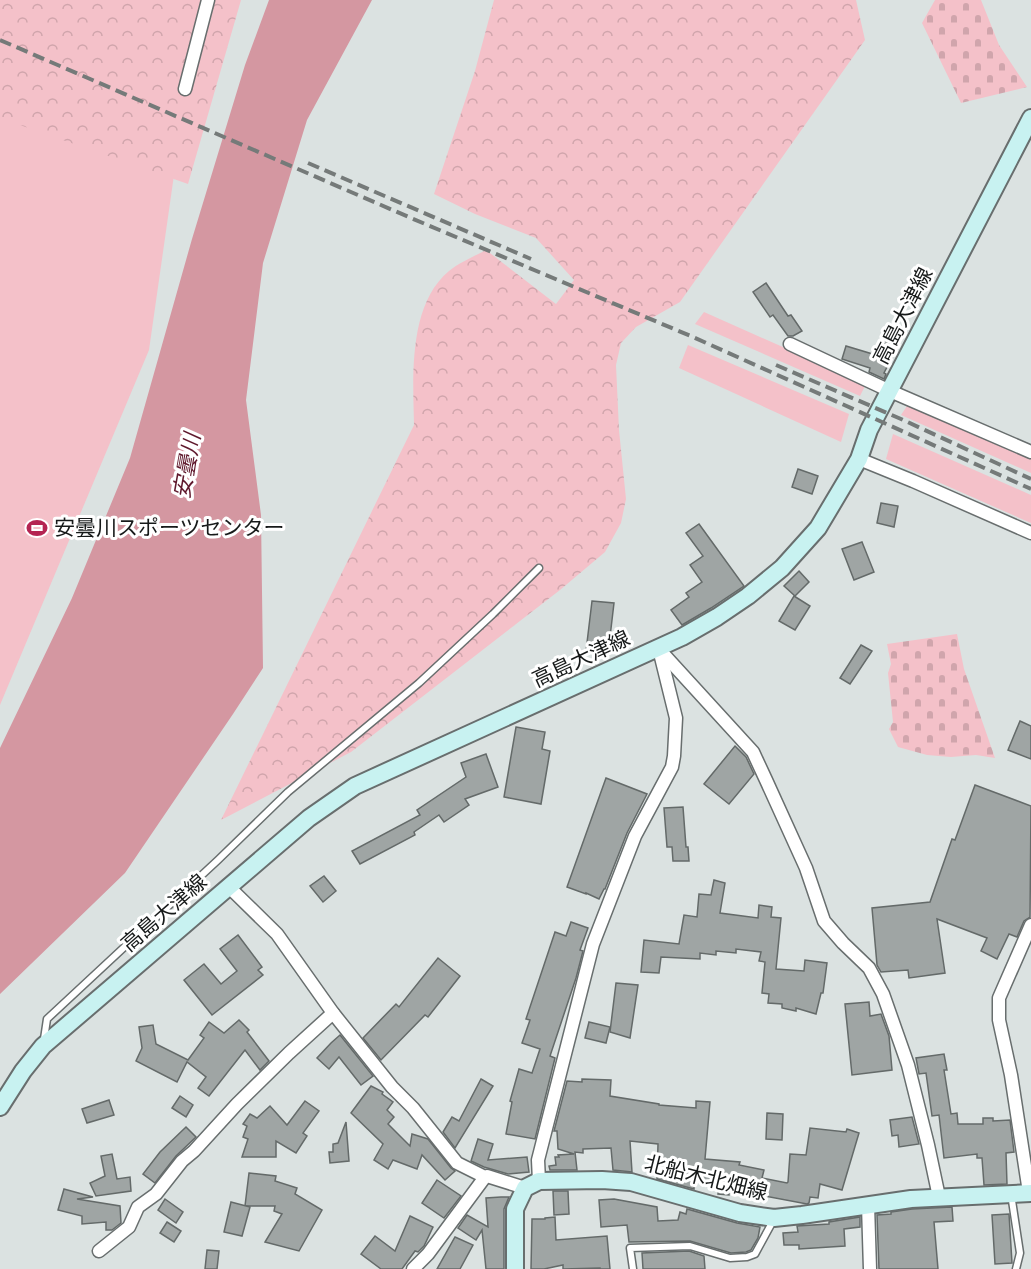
<svg xmlns="http://www.w3.org/2000/svg" width="1031" height="1269" font-family="'Roboto Condensed','Noto Sans JP',sans-serif">
<style>
.grass{fill:#f4c1c9}
.forest{fill:url(#forest-crowns)}
.cemetery{fill:url(#cemetery-stones)}
.water{fill:#d497a1}
.building{fill:#9fa5a4;stroke:#646a69;stroke-width:1.5}
.lines{fill:none;stroke-linecap:round;stroke-linejoin:round}
.service-casing{stroke:#686e6e;stroke-width:9}
.minor-casing{stroke:#686e6e;stroke-width:15}
.secondary-casing{stroke:#686e6e;stroke-width:20}
.service{stroke:#fff;stroke-width:6}
.minor{stroke:#fff;stroke-width:12}
.secondary{stroke:#c8f2f1;stroke-width:16}
.rail{stroke:#757a79;stroke-width:4;stroke-dasharray:12 6;stroke-linecap:butt}
.labels{text-anchor:middle;dominant-baseline:central;stroke-width:6;stroke-linejoin:round;paint-order:stroke}
.street-label{font-size:21px;fill:#161919;stroke:#fff}
.poi-label{font-size:21px;fill:#161919;stroke:#fff;text-anchor:start}
.water-label{font-size:22px;font-style:italic;fill:#5f182c;stroke:#fff}
</style>
<defs>
<pattern id="forest-crowns" width="20" height="18" patternUnits="userSpaceOnUse" patternTransform="scale(1.5)"><rect width="20" height="18" fill="#f4c1c9"/><path d="M2 6a3 3 0 1 1 6 0M12 15a3 3 0 1 1 6 0" fill="none" stroke="#d0a5ac"/></pattern>
<pattern id="cemetery-stones" width="16" height="16" patternUnits="userSpaceOnUse" patternTransform="scale(1.5)"><rect width="16" height="16" fill="#f4c1c9"/><path d="M2 7V4a2 2 0 0 1 4 0v3zM10 15v-3a2 2 0 0 1 4 0v3z" fill="#d0a5ac"/></pattern>
</defs>
<rect width="100%" height="100%" fill="#dbe2e1"/>
<g class="grass">
<path d="M0,108L174,175L149,350L0,705Z"/>
<path d="M704,312L866,384L860,396L695,324Z"/>
<path d="M688,345L849,414L841,442L679,368Z"/>
<path d="M909,403L1031,457V473L901,415Z"/>
<path d="M893,434L1031,495V523L886,459Z"/>
</g>
<g class="forest">
<path d="M0,0H241L188,184L0,118Z"/>
<path d="M494,0H856L865,40L680,302L636,327L621,343L616,365L619,430L626,499L621,523L605,552L560,590L351,752L221,820L414,425C413,377 408,305 449,271C460,262 475,256 486,250L556,304L574,280L536,238L475,214L434,194L475,71Z"/>
</g>
<g class="cemetery">
<path d="M935,0H981L999,45L1027,87L961,103L922,23Z"/>
<path d="M957,634L964,669L995,758L976,755L951,757L927,755L898,747L889,729L893,722L888,673L891,664L887,644Z"/>
</g>
<path class="water" d="M269,0H372L307,120L263,263L246,400L261,515L263,668L233,714L125,873L0,994V748L72,598L130,458L192,239L245,65Z"/>
<g class="building">
<path d="M766,283L788,316L791,315L802,331L793,336H788L773,315L770,317L753,292Z"/>
<path d="M889,329L903,336L884,373L886,374L884,379L869,372L870,368L842,359L846,346L876,355Z"/>
<path d="M798,469L818,476L812,494L792,487Z"/>
<path d="M881,503L898,506L894,527L877,523Z"/>
<path d="M699,524L744,586L711,608L682,625L671,610L689,597L686,593L702,582L690,565L703,556L686,533Z"/>
<path d="M862,542L874,572L854,580L842,549Z"/>
<path d="M799,571L809,582L795,596L784,586Z"/>
<path d="M794,596L810,606L795,630L779,621Z"/>
<path d="M592,601L614,603L608,654L586,651Z"/>
<path d="M861,645L872,651L850,684L840,678Z"/>
<path d="M1020,721L1031,726V759L1008,750Z"/>
<path d="M516,727L545,732L542,749L550,751L541,804L504,797Z"/>
<path d="M735,746L746,757L754,774L729,804L704,784Z"/>
<path d="M486,754L498,787L465,799L469,805L444,822L439,815L414,832L415,835L360,864L352,851L420,815L417,810L466,777L461,763Z"/>
<path d="M606,778L647,794L627,833L605,889H604L599,899L586,893V894L567,887Z"/>
<path d="M975,785L1031,806L1030,917L1024,921L1017,937L1009,934L997,959L981,951L987,938L937,919L945,973L909,978L908,970L881,972L877,965L872,908L930,902L952,839L955,840Z"/>
<path d="M683,807L686,847H688L689,861H673L672,847H667L664,808Z"/>
<path d="M324,876L336,891L323,902L310,886Z"/>
<path d="M714,880L725,883L720,913L758,918L759,905L772,907L771,917L781,918L776,969L804,971L805,960L827,963L823,993H821L816,1014L796,1008V1011L782,1008V1004L768,1003L769,994L762,993L765,962L759,961L761,952L736,949V953L716,951V955L700,953V959L661,957L659,973L641,972L644,940L679,944L684,915L697,917L699,894L711,895Z"/>
<path d="M571,922L588,928L580,950L583,951L576,978L550,1056L555,1058L535,1139L506,1134L512,1102L510,1101L519,1069L532,1073L540,1049L522,1043L530,1020L526,1019L555,932L566,936Z"/>
<path d="M238,935L262,967L258,970L263,975L212,1015L184,980L204,964L221,984L237,971L220,949Z"/>
<path d="M438,958L460,976L428,1017L425,1015L381,1060L363,1038L396,1004L399,1007Z"/>
<path d="M616,983L638,985L630,1038L610,1032Z"/>
<path d="M869,1002L870,1016L881,1014L889,1036L892,1070L852,1075L845,1004Z"/>
<path d="M239,1020L249,1030L247,1032L269,1061L260,1070L245,1050L209,1096L198,1088L206,1077L187,1062L177,1082L136,1061L142,1048L139,1027L153,1025L156,1044L188,1060L204,1038L200,1035L209,1022L224,1033Z"/>
<path d="M589,1022L610,1027L606,1043L585,1038Z"/>
<path d="M340,1035L373,1076L361,1085L339,1057L329,1069L317,1058L331,1043Z"/>
<path d="M944,1054L947,1070H944L951,1114L957,1113L958,1124H983V1118H993V1121L1010,1120L1014,1152L1006,1153L1007,1184L984,1185L982,1158H977V1154L944,1158L939,1115L932,1116L926,1073L919,1074L916,1058Z"/>
<path d="M481,1079L493,1086L455,1148L443,1132L452,1117L459,1121Z"/>
<path d="M582,1079L611,1080L610,1096L659,1104V1105L696,1108V1101L710,1102L705,1159L740,1162L739,1165L764,1170L762,1178L787,1183L788,1182L790,1154L806,1155L810,1128L846,1132L847,1129L859,1133L842,1190L820,1184L818,1198L810,1197L809,1203L807,1204L759,1195V1197L729,1191V1195L718,1194L719,1183L695,1180L694,1189L657,1179L658,1144L630,1141L632,1172L613,1170L611,1148L583,1149V1153L575,1152L577,1170H550L549,1166L556,1165L555,1157H559L558,1155L574,1154L558,1149L557,1131H554L567,1081L582,1082Z"/>
<path d="M371,1086L383,1092L382,1094L393,1102L387,1110L394,1117L388,1124L410,1146L412,1134L428,1139L451,1168L455,1171L445,1180L422,1155L417,1169L393,1160L388,1169L374,1160L383,1144L351,1113Z"/>
<path d="M180,1096L193,1105L186,1117L172,1108Z"/>
<path d="M109,1100L114,1115L87,1123L82,1109Z"/>
<path d="M305,1101L319,1111L303,1133L307,1136L296,1153L276,1141V1157H242L248,1139L243,1137L247,1126L243,1124L250,1114L257,1118L270,1106L287,1125Z"/>
<path d="M767,1113L783,1114L782,1140L766,1139Z"/>
<path d="M912,1117L919,1144L899,1147L898,1135L892,1136L890,1120Z"/>
<path d="M346,1122L349,1161L330,1163L329,1152H333V1144L338,1143Z"/>
<path d="M186,1127L196,1137L176,1156L155,1183L143,1174L160,1152Z"/>
<path d="M478,1139L493,1144L488,1160L527,1157L529,1172L508,1174L484,1167L471,1161Z"/>
<path d="M112,1154L117,1179L130,1177L131,1191L96,1196L90,1183L105,1176L101,1156Z"/>
<path d="M249,1173L276,1176L275,1181L297,1188L295,1194L322,1210L299,1251L265,1242L282,1214L274,1211L275,1206H245Z"/>
<path d="M437,1180L461,1196L444,1218L422,1203Z"/>
<path d="M64,1189L93,1197L77,1199L120,1206L121,1223L112,1230H106V1222L82,1224V1216L58,1210Z"/>
<path d="M553,1191H568L569,1214L554,1215Z"/>
<path d="M501,1197H509L504,1209V1269H486L482,1230L476,1240L458,1228L467,1215L488,1227L486,1198Z"/>
<path d="M165,1199L183,1212L176,1223L158,1210Z"/>
<path d="M614,1199L657,1207L658,1221L678,1220L680,1212L686,1214L687,1209L737,1223L760,1227L758,1238L751,1250L746,1252L731,1253L690,1241L629,1242L627,1225L601,1227L599,1200Z"/>
<path d="M231,1202L250,1207L242,1236L224,1232Z"/>
<path d="M952,1207L953,1221L934,1222L938,1269H879L877,1215L891,1214V1212L912,1209Z"/>
<path d="M1009,1214L1012,1263L995,1264L992,1215Z"/>
<path d="M410,1216L433,1227L424,1246L418,1252L415,1251L402,1269H381L361,1254L375,1236L395,1251Z"/>
<path d="M555,1217L556,1240L607,1236L610,1269H600V1268L563,1269V1265L544,1269H531L532,1219H545V1218Z"/>
<path d="M860,1217V1227L844,1229L845,1246L799,1249V1245H784L783,1233L798,1232L797,1226L829,1224V1222Z"/>
<path d="M167,1222L181,1231L174,1242L160,1233Z"/>
<path d="M455,1237L473,1245L460,1269H437Z"/>
<path d="M207,1250L219,1251L217,1269H205Z"/>
<path d="M689,1251L704,1256L705,1269H643L642,1253Z"/>
</g>
<g class="lines">
<g class="service-casing">
<g id="service">
<path d="M44,1039L47,1019L218,860L288,792L419,683L493,614L539,568"/>
<path d="M1011,1194L1020,1253L1016,1269"/>
<path d="M633,1269L630,1248L690,1246L730,1258L747,1257L755,1254L774,1219"/>
</g>
</g>
<g class="minor-casing">
<g id="minor">
<path d="M185,89L208,0"/>
<path d="M790,344L890,391L1031,452"/>
<path d="M859,459L913,481L1031,533"/>
<path d="M658,648L753,752L766,780L806,868L824,921L843,943L869,968L883,994L908,1065L928,1145L939,1197"/>
<path d="M229,887L277,934L333,1013L392,1087L413,1108L457,1163L485,1177L487,1176L525,1188"/>
<path d="M539,1181L538,1160L593,944L635,836L672,767L674,756L676,718L659,649"/>
<path d="M1029,1192L1011,1075L999,1020V998L1031,925"/>
<path d="M868,1205L870,1269"/>
<path d="M99,1251L129,1227L138,1207L156,1194L182,1161L194,1151L237,1104L289,1053L333,1013"/>
<path d="M413,1269L428,1254L485,1177"/>
</g>
</g>
<g class="secondary-casing">
<g id="secondary">
<path d="M0,1107L23,1071L43,1046L309,818L355,786L682,637L717,617L748,596L782,568L818,528L859,459L869,430L1031,118"/>
<path d="M515,1269V1209L525,1188L539,1181L602,1180L631,1182L740,1213L774,1218L802,1215L911,1199L1031,1193"/>
</g>
</g>
<use href="#service" class="service"/>
<use href="#minor" class="minor"/>
<use href="#secondary" class="secondary"/>
<g class="rail">
<path d="M0,40L411,218L693,337L1031,489"/>
<path d="M308,163L531,259"/>
<path d="M776,365L901,419L1031,479"/>
</g>
</g>
<defs>
<g id="stadium-bare" transform="scale(1.62)"><path d="M0-5a6.5 5 0 1 0 0 10a6.5 5 0 1 0 0-10ZM-3.5-1.8h7v3.6h-7Z" fill="#b42452" stroke="#fff" stroke-width="2.5" paint-order="stroke"/></g>
</defs>
<g fill-rule="evenodd">
<use href="#stadium-bare" x="37" y="528"/>
</g>
<g class="labels">
<g class="street-label">
<text transform="translate(903 316) rotate(-63)">高島大津線</text>
<text transform="translate(581 659) rotate(-25)">高島大津線</text>
<text transform="translate(164 913) rotate(-41)">高島大津線</text>
<text transform="translate(706 1178) rotate(14)">北船木北畑線</text>
</g>
<g class="poi-label">
<text x="54" y="528">安曇川スポーツセンター</text>
</g>
<g class="water-label">
<text transform="translate(187 466) rotate(-80)">安曇川</text>
</g>
</g>
</svg>
